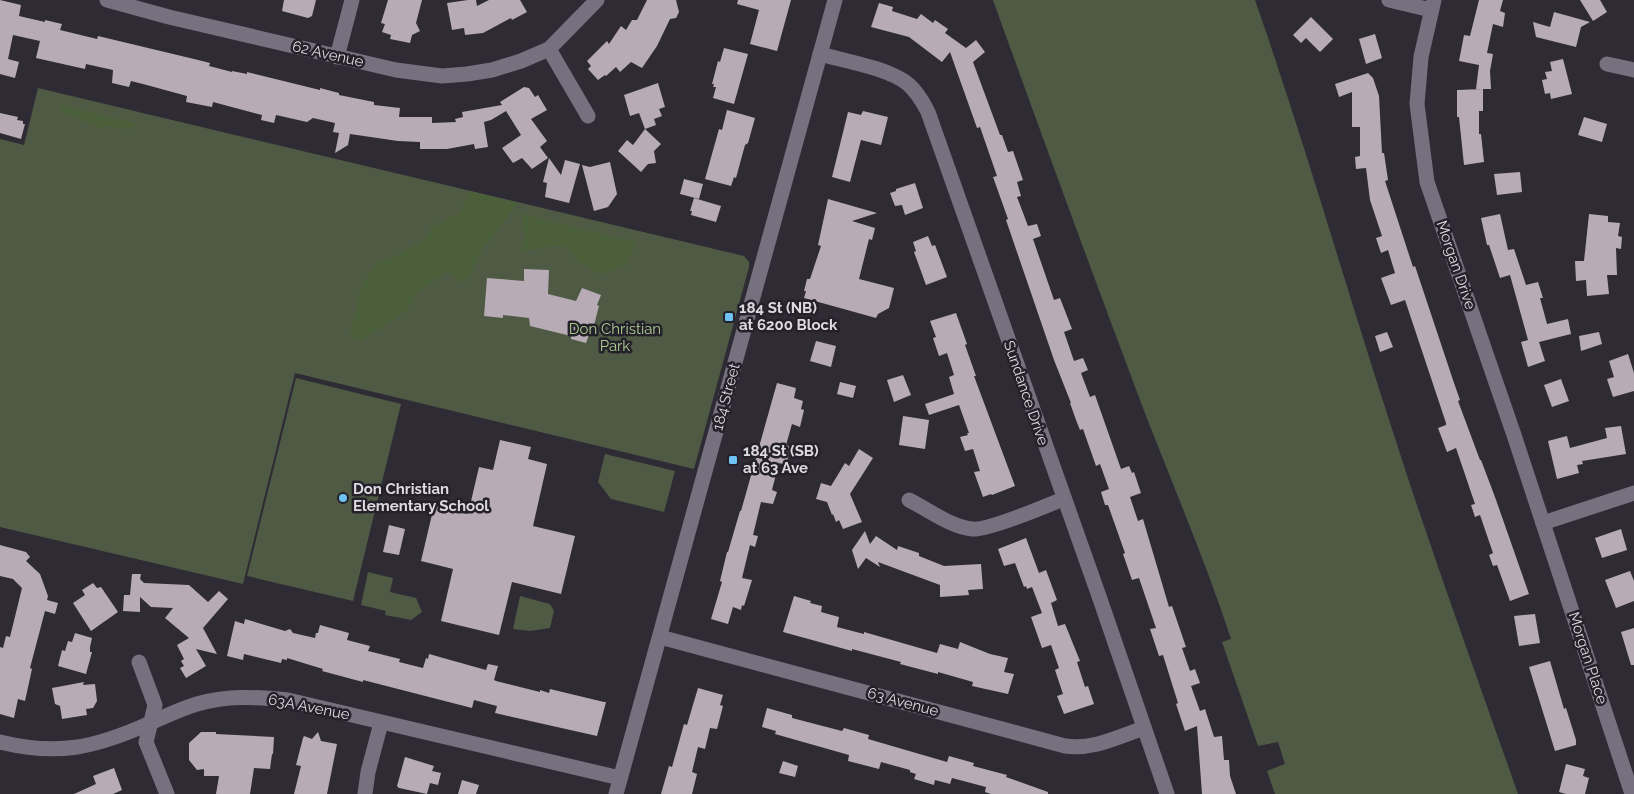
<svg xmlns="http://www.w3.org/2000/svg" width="1634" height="794" font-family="Raleway,sans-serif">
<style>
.green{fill:#4e5a43}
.forest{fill:#4c5f3b}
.building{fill:#b7acb6}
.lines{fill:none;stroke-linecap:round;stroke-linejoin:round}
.minor{stroke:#75717e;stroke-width:15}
.secondary{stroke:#75717e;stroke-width:15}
.poi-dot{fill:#6fc2f4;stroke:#24212b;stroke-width:2}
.labels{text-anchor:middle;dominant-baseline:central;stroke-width:5;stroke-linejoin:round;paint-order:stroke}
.street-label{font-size:15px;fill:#dcd9e0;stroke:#24212b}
.poi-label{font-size:15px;font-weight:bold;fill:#dcd9e0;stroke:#24212b;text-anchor:start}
.park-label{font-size:15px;fill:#abcc8e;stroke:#24212b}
</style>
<rect width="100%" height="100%" fill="#2e2b35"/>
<g class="green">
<path d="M993,0H1255C1305,143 1346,288 1393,432C1432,554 1476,674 1518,794H1275L1267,771L1285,764L1278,742L1258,746L1222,642L1231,639C1206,563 1175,490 1146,416C1094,278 1043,139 993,0Z"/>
<path d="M38,88L744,256L749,262V267L694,469L295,373L243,584L0,527V139L24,145Z"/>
<path d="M296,378L401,404L353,601L247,576Z"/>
<path d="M605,454L675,471L664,512L611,499L598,482Z"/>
<path d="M368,572L393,578L390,592L416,598L422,612L411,620L385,615L386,611L361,605Z"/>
<path d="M520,596L550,604L554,611L550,628L530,631L513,629Z"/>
</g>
<g class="forest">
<path d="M59,105L135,123L133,129H126L108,126L100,128L61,111Z"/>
<path d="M470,191L518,203L482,250L470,277L464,283L446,272L415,295L408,309L391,322L361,340L353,339L350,334L360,291L369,273L378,262L395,256L425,239L432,227L445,219L459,214Z"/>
<path d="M521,214L636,242L626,266L601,274L578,262L566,247L552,246L520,252C522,247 525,240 524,235C523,226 519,227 523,218Z"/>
</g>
<g class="building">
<path d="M0,0L21,5L19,16L45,22V20L62,24L60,30L97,39L98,36L194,59L210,63L209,66L232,72V71L247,74V72L320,90V88L339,93V95L374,102V105L400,108L399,117H432V123L456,122L455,119L463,117L462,112L502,105L500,102L524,87L529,88L535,97L538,95L547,110L531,119L547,141L540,147L548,158L532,169L522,158L513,163L502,148L521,135L506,111L491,120L484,122L488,147L475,149L474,144L447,149H420V142L398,141L350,134L348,145L335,153L339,133L333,132L335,123L313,118L307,122L276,115L274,123L261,120L262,115L213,102L212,107L186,102L187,96L143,84L131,81L129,87L112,83L113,70L86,64L85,69L36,58L40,41L13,35L8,59L19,62L15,78L0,74Z"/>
<path d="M284,0H316L312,16L308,18L282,11Z"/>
<path d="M388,0H422L416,23L420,31L412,35L410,43L390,39L391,35L382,32L385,24L381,23Z"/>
<path d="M468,0H476L477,6L489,0H520L527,12L512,20L511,18L483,33L465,35L464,28L452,30L447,3Z"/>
<path d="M647,0H676L679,12L676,18L670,19L657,46L642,68L631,62L620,72L616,67L606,76L605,75L598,80L588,69L591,66L587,61L607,41L609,44L621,26L626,30L632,20H637Z"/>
<path d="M738,0H791L777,51L750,44L759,10L737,4Z"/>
<path d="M1479,0H1503L1500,11L1505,13L1503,27L1493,24L1487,53L1493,54L1490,71L1491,89H1476L1479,65L1459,61L1464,35L1470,36Z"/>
<path d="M1580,0H1600L1607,12L1593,21Z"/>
<path d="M879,3L893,7L892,11L917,19L921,14L933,23L935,20L948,29L945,33L966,48L976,40L985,52L973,62L1000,135H1002L1008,152L1013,151L1023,180L1017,182L1021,196L1017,197L1028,226L1037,224L1041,236L1033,239L1054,300L1060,298L1072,329L1064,332L1074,361L1083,358L1088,370L1081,373L1090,397L1095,395L1121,469L1129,466L1132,473L1134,472L1141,493L1130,497L1138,521L1143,519L1169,607L1172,606L1186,647L1182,648L1190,671L1195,669L1200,683L1191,686L1200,711L1205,709L1214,737L1222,736L1224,760H1229L1230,776L1236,794H1202L1197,726L1185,731L1176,704L1178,703L1163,655L1159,656L1150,629L1156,628L1139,578L1132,580L1123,554L1125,553L1108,505H1105L1101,492L1109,489L1100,464L1096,466L1083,429L1080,430L1076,420L1070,403H1071L1054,360L1006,220L1008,219L993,177L997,176L980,127L977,128L950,52L942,62L909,37L871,27Z"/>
<path d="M1554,12L1590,22L1581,27L1576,47L1536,37L1533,22L1550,27Z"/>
<path d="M1311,17L1333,39L1320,52L1306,38L1301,43L1293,35Z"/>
<path d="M1375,34L1382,58L1366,64L1359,39Z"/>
<path d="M724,48L748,54L734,104L713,98L716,87H713L714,84H712L718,61L720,62Z"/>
<path d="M1563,59L1572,94L1551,99L1550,93L1545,94L1542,80L1547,79L1545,72L1552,71L1550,62Z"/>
<path d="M1368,73L1373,78L1379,96L1382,153H1384L1388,180L1385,181L1413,267L1415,266L1453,380L1460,400L1458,401L1480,460H1481L1495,497L1529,594L1510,601L1497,565L1493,566L1489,555L1493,553L1480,515L1475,517L1471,505L1475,504L1456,448L1447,452L1438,428L1446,425V423L1405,300L1391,305L1381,278L1395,273L1388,250L1381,253L1376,238L1382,236L1370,200L1366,168L1356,169L1355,157L1360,156V127H1352V92L1339,97L1335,84Z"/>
<path d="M658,83L665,107L659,109L662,116L654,119L656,125L645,129L639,113L630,116L624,95Z"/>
<path d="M1483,89V111H1479V134H1481L1484,162L1464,165L1459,117H1457V90Z"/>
<path d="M727,110L755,118L748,143L745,145L736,178L734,177L731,186L705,179L719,129L722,130Z"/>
<path d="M863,111L888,117L881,145L861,140L850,182L832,177L848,112L861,115Z"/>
<path d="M0,113L18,117L17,120L23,121V124H25L21,139L0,133Z"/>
<path d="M1584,117L1607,124L1602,142L1578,135Z"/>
<path d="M645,129L661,144L654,151L656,163L648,164L641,172L618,151L627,140L633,145Z"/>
<path d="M549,158L561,175L565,160L580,164L569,203L545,197L547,183L543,182Z"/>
<path d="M610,162L617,194L608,207L594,211L582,165L590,167Z"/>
<path d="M1520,172L1522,192L1497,195L1494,174Z"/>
<path d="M684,179L703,184L699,199L680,194Z"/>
<path d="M915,183L923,208L905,215L902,205L895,206L890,193L896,191V189Z"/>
<path d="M694,198L721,206L716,222L691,215L692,211H690Z"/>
<path d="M828,199L877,213L852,221L875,228L872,240L869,239L859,279L894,288L889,308L878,314L876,318L804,298L806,291H804L807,279H810L821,246L818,245Z"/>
<path d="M1500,214L1508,250L1514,249L1526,285L1538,282L1543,298H1540L1547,324L1568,319L1571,334L1539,342L1545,361L1528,367L1521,342L1528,340L1510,275L1500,278L1489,245H1487L1481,218Z"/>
<path d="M1589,214L1608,216V222L1620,223L1618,236L1622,237L1621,249L1616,248L1617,275H1607L1609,294L1587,296L1586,280L1576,281L1575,261H1584Z"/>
<path d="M928,236L932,246L935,245L947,277L926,285L914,252L916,251L913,242Z"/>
<path d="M524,269L549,270L548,294L576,301L582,288L601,295L597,305L599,306L593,329H591L586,343L571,339V336L530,326L529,318L503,315V318L484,316L487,278L524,281Z"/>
<path d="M956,313L967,344L965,345L976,376H974L1015,486L992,495L991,494L983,497L974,472L980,471L973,449L965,451L960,437L968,435L967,433H969L959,405L929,415L925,404L954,394L949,377L954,375L947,353L939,356L933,338L936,337L930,321Z"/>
<path d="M1387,332L1393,347L1380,352L1375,336Z"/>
<path d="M1599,332L1602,344L1581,351L1579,336Z"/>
<path d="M816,341L836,346L831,367L810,361Z"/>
<path d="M1628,354L1634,373V391L1613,397L1607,379L1614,377L1609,361Z"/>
<path d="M903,375L911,395L894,402L887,380Z"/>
<path d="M1561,379L1569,401L1552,407L1544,385Z"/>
<path d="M840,382L856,386L853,398L837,394Z"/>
<path d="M777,383L796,388L794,398L803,401L801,409L804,410L800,427L792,424L786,445L791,447L786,465L779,463L772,490L777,492L773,504L761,502L753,535L758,536L755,547L750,545L742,578L752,580L744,606L742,605L741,610L733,607L728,624L711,619L722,582L720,581L727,552H728L740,511H741Z"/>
<path d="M903,416L929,420L925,449L899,445Z"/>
<path d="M1621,426L1626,454L1582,461L1583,464L1577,465L1579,473L1557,479L1548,441L1567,436L1570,448L1607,438L1605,428Z"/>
<path d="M500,440L531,447L528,459L547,464L533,526L575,536L561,594L512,582L499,635L441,621L453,569L421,561L434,506L468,514L479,467L493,470Z"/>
<path d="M859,449L873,458L850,494L862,522L843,529L839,520L836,522L833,514L832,515L827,502L816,499L821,483L831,486L845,463L849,466Z"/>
<path d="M389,525L405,529L399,555L383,552Z"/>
<path d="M1621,529L1627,550L1602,558L1595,538Z"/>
<path d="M865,531L870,544L876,536L897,550L898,546L919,553V556L944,566L981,564L983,589L968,590L969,595L940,597V585L878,562L880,567L866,558L858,569L852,550Z"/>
<path d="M1026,538L1039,573L1046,570L1057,600L1051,603L1058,626L1065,624L1080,661L1077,662L1085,687L1088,686L1094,704L1064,714L1057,696L1063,694L1055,670L1059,668L1051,645L1042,648L1031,617L1042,613L1032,587L1027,589L1026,586L1024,587L1015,563L1004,566L998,549Z"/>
<path d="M0,545L26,552L30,557L26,561L40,574L48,596L47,600L58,603L55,614L45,611L30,668L32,669L25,701L18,699L14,718L0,714V647L3,648L6,636L10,637L22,588L13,579L0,576Z"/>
<path d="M1630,571L1634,581V601L1616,608L1605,580Z"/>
<path d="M132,574H141L140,579L144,583L189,585L208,602L219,591L228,599L203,628L217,654L196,649L206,666L186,678L180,668L184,666L181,661L184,659L177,645L189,638L165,618L173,608L151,607L140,597V612L123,611L124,595H130Z"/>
<path d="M93,583L97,588L101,587L118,612L91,631L73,603L85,595L82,590Z"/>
<path d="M794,596L811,601L810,603L822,606L821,612L839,617L837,627L864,634V632L937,653L940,644L958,649L960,642L990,654L1008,658L1004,672L1014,674L1008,694L972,686L973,682L938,672V674L900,664L901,662L852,649V651L783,632Z"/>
<path d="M1535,614L1540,643L1519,646L1514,616Z"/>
<path d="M245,619L285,631L290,629L293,633L315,638L316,633H318L320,625L349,633L347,640L370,646L368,651L400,659L399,662L423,668L426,658L428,659L429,654L486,670L488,664L498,666L494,680L496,681L540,692V690L549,693L550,689L604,702H606L597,736L495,713L497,706L474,700L472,708L363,680V682L322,671L323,669L287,658V660L282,659L281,663L244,654L243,660L227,656L235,621L244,624Z"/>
<path d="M1634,628V665H1631L1621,632Z"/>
<path d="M75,633L92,638L90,647V652H92L86,674L58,666L62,650L65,651L68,641L72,642Z"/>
<path d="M1550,661L1564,709L1566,708L1576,740V745L1555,751L1529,667Z"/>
<path d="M84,682L83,685L95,684L97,701L93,708L86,709L87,715L62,719L60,706L55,704L52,688Z"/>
<path d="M698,688L723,695L720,705L723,706L717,729L710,728L705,749L698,747L692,772L697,774L692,794H661L669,766L672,767L684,724L687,725Z"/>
<path d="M767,708L792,715V718L842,731L844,728L869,735L868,739L947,762L949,756L974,763L973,766L1007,775L1006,777L1048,792V794H991L985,792L986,787L952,778L950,784L935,780L934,785L914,779L916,774L910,772V770L881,762L879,769L848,761L849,755L775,734L776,731L762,727Z"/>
<path d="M201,732H216V734L274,737L273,754H272L270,769L254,768L250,794H216L219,776H204V769L197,770L189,760V743Z"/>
<path d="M318,732L321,741L337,744L327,794H294L301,766L296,765L303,738L304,736L312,739Z"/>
<path d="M405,757L434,766L432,771L441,773L438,785L430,783L427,794L399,788L397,786Z"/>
<path d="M783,761L798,766L795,777L779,773Z"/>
<path d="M1566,764L1585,769L1583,776L1589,778L1585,794H1566L1559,792Z"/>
<path d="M114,768L122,790L113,794H74L96,784L93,776Z"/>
<path d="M462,780L479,785L476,794H458Z"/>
</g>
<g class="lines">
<g class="minor">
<path d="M107,0L169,17L396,70L442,76L467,74L492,70L521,61L549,49L597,0"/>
<path d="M1389,0L1431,10"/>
<path d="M1434,0L1421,57L1417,104L1427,182L1514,435L1632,794"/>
<path d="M549,49L588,116"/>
<path d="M820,54C845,61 888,68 908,84C916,91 923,102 928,112L1100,599L1167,794"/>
<path d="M337,57L352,0"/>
<path d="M1607,64L1634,70"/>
<path d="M909,500C927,509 951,527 972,529C987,531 1046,506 1063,499"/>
<path d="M1543,523L1634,493"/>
<path d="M660,637L1065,746C1093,750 1118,737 1144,728"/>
<path d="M139,662L155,705L146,742L167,794"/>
<path d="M0,742C58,756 94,748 148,724C164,717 180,709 197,704C227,695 257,697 288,700L620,778"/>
<path d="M365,794L368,772L381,723"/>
</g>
<path class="secondary" d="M616,794L835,0"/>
</g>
<g class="poi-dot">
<rect x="724" y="312" width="10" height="10" rx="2.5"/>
<rect x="728" y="455" width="10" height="10" rx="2.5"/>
<circle cx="343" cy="498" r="5"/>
</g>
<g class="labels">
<g class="street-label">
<text transform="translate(328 54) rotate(13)">62 Avenue</text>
<text transform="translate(1456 265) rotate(71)">Morgan Drive</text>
<text transform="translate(1026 393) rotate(71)">Sundance Drive</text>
<text transform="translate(726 397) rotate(-75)">184 Street</text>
<text transform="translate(1588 658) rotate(72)">Morgan Place</text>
<text transform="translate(903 702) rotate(15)">63 Avenue</text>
<text transform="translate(309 707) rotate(11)">63A Avenue</text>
</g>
<g class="poi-label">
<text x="739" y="308">184 St (NB)<tspan x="739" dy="17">at 6200 Block</tspan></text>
<text x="743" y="451">184 St (SB)<tspan x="743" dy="17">at 63 Ave</tspan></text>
<text x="353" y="489">Don Christian<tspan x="353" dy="17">Elementary School</tspan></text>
</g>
<g class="park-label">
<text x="615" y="329">Don Christian<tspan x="615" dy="17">Park</tspan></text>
</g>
</g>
</svg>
